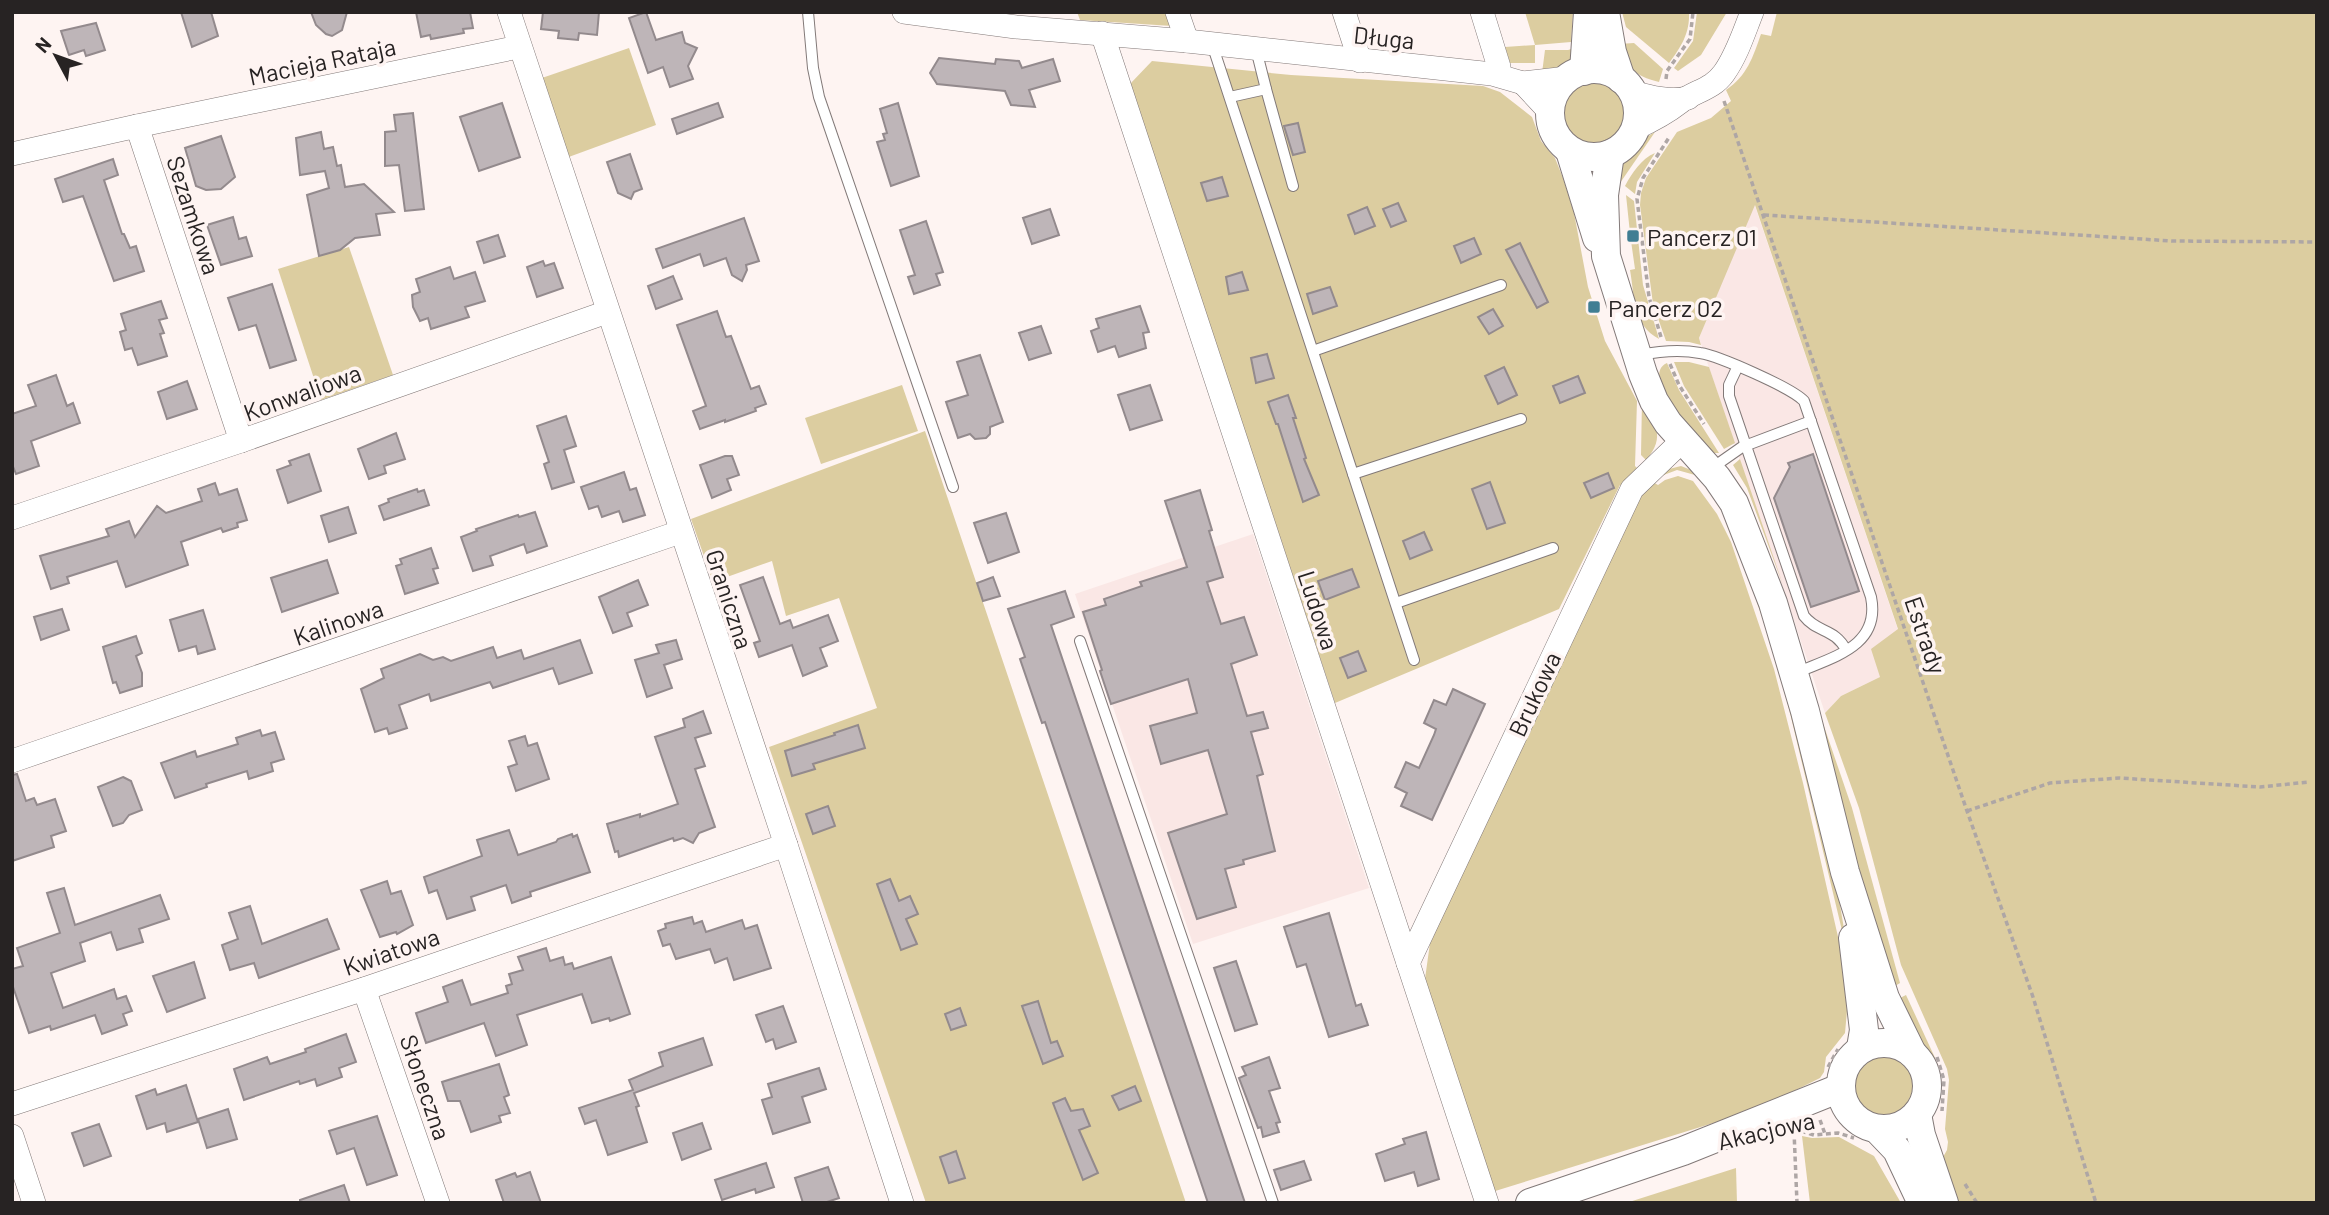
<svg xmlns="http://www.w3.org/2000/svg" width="2329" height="1215" font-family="Barlow,sans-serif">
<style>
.built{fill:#fae7e5}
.green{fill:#dccda0}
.building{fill:#beb5b8;stroke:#938a8d;stroke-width:2}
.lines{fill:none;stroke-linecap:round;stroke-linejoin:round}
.service-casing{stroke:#827978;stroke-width:12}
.minor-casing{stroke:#827978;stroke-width:24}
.tertiary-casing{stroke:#827978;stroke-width:30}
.path{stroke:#aea6a5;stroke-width:3.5;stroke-dasharray:5 3.5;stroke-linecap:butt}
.service{stroke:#fff;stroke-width:10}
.minor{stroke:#fff;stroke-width:23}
.tertiary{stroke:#fff;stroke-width:28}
.poi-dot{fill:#407e93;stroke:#fef4f2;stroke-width:2.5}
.labels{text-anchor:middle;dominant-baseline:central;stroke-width:7;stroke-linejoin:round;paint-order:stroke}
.street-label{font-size:24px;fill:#272323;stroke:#fef4f2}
.poi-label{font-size:24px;fill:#272323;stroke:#fef4f2;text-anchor:start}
</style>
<rect width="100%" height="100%" fill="#fef4f2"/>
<g class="built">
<path d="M1754,203L1898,630L1880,677L1841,696L1825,713L1699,338Z"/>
<path d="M1253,534L1369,888L1193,944L1075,594Z"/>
</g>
<g class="green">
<path d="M1077,12H1167L1172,26L1080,20Z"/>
<path d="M1525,12H1573L1571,42L1535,45V63H1510L1505,47L1535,45Z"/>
<path d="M1622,12H1689C1690,33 1681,47 1669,63L1626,27Z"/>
<path d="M1697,12H1727L1701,55L1678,71L1674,68L1693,41Z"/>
<path d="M1777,12H2317V1203H1952L1942,1159L1947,1150L1948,1142L1945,1129L1949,1080L1947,1069L1901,965L1859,808L1825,713L1841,696L1880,677L1871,649L1898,629L1755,205L1699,338L1701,345L1689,342L1666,341L1653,304L1640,205L1641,193L1646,178L1677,132L1711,118L1731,101L1726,90C1747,76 1753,57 1761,34L1771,36Z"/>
<path d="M1634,43L1663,69L1659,82C1633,76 1629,67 1619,44Z"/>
<path d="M1578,47C1570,68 1564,70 1542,73L1545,50H1568Z"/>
<path d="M629,48L656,125L566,158L539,79Z"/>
<path d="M1152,61L1291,75L1483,86L1500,92L1532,117L1541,141L1555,158L1563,178L1574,213L1588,287L1605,341L1637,401L1635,466L1637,468L1623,487L1620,485L1559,609L1335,703L1130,84Z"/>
<circle cx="1594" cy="113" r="31"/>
<path d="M1655,132L1620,183H1616C1622,161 1634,143 1655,132Z"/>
<path d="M1655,153L1637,182L1635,194L1625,186C1632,173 1641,159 1655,153Z"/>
<path d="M1626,195L1634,201L1643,285L1659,339C1632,324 1635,298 1630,270L1635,269L1631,241L1635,240L1634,232L1630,233Z"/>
<path d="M349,247L393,375L321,400L278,269Z"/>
<path d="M1674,362H1689L1709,367L1735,443L1724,449L1684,386Z"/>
<path d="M1667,363L1679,390L1719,453H1709C1698,438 1638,376 1667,363Z"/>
<path d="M902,385L918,431L821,464L805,418Z"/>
<path d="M1642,400C1654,423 1667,436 1646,460L1641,455Z"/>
<path d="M925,431L1186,1203H926L769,747L877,708L839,598L786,616L772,561L713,582L691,519Z"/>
<path d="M1740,459L1783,585L1747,488L1733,465Z"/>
<path d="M1681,466L1696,472L1728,514L1775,644L1833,864L1850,964L1779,667L1735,537L1721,510L1707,488L1695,475L1677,470L1661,476L1665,470Z"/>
<path d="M1678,476L1693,481L1717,514L1731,542L1774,669L1803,783L1841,950L1847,1011L1845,1033L1826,1057L1824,1072L1820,1078L1790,1093L1723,1120L1492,1192L1424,986L1430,943L1640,491L1651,481L1658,485L1665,480Z"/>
<path d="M1814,697L1852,808L1900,983L1890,989Z"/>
<path d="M1906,995L1936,1060L1916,1037L1894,1001Z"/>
<circle cx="1881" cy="1084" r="32"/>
<path d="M1802,1136L1812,1138L1839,1137L1874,1156L1901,1203H1810Z"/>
<path d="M1736,1168L1737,1203H1626Z"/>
</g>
<g class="building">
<path d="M181,12H211L218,36L192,47Z"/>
<path d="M311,12H347L342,30L332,36L326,34L316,25Z"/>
<path d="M416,12H470L473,28L463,29L464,33L431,39L430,35L421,37Z"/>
<path d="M543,12H599L597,35L579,33L578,40L558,38L559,31L541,29Z"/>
<path d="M646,12L656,40L682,32L685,43L697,48L688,66L693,79L670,87L663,67L648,73L629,18Z"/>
<path d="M96,23L105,50L86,56L84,50L69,55L61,31Z"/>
<path d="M939,58L995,64L996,59L1019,61L1022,68L1053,59L1060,81L1029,90L1035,107L1011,105L1005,91L937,84L930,73Z"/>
<path d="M502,103L520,157L479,171L460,117Z"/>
<path d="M718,103L723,117L677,134L672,119Z"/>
<path d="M898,103L919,176L891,186L877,142L885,140L883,134L887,133L880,109Z"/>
<path d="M413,113L424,209L405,211L399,165L385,166V132L396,131L394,115Z"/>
<path d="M1298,123L1305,152L1293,155L1284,126Z"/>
<path d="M321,132L324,149L333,147L337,166L341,165L345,187L364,184L394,212L376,214L380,235L355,238L340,250L319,256L307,195L329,188L325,171L300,175L296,138Z"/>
<path d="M221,136L235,177L221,189L206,190L196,186L185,148Z"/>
<path d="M630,154L642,189L634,192L631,199L618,193L607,162Z"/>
<path d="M113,159L118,175L104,180L122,234H124L130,248L136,246L144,271L114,281L83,196L63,202L55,179Z"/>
<path d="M1222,177L1228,196L1207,201L1201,183Z"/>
<path d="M1398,203L1406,221L1391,227L1383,209Z"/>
<path d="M1367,207L1375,226L1355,234L1348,215Z"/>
<path d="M1050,209L1059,235L1032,244L1023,218Z"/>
<path d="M233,217L239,239L246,237L252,256L221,265L207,225Z"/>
<path d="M744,218L759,261L746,265L747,270L742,281L732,275L726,258L704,266L700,254L663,268L656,249Z"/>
<path d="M926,221L943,272L936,274L940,285L914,294L908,277L915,275L900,230Z"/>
<path d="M498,235L505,256L484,263L477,242Z"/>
<path d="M1474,238L1481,254L1461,263L1454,246Z"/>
<path d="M1520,243L1548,302L1537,308L1506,250Z"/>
<path d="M543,261L545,266L554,263L563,288L537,297L527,267Z"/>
<path d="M450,267L454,279L475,272L485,301L465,307L469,317L431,329L428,318L420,321L413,307L412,295L420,292L416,279Z"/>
<path d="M1242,272L1248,290L1229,294L1226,277Z"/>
<path d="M673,276L682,299L656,309L648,286Z"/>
<path d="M272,284L296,360L270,368L256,325L239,330L228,298Z"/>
<path d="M1330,287L1337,306L1313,314L1307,294Z"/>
<path d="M161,301L167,318L159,320L164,333L160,334L167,356L138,365L132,348L125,350L120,332L126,330L121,314Z"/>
<path d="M1140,306L1149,332L1143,333L1146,348L1119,357L1115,346L1098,352L1091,331L1099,328L1096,319Z"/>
<path d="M1493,309L1503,326L1489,334L1478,317Z"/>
<path d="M717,311L726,337L731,336L751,389L759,386L766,404L755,408L756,411L725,422V420L700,429L693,411L706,406L677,325Z"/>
<path d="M1041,326L1051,353L1029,360L1019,333Z"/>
<path d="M1267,354L1274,378L1256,383L1251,358Z"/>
<path d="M980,355L1003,422L990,427V434L986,438L975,439L970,434L958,438L946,402L968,395L957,362Z"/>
<path d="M1504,367L1517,395L1498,404L1485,376Z"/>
<path d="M56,375L67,406L73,403L80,423L31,441L39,466L16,474L12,464V414L36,406L28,385Z"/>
<path d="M1578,376L1585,393L1560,403L1553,386Z"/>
<path d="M187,381L197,409L167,419L158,392Z"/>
<path d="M1150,385L1162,420L1130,430L1118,395Z"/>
<path d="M1288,395L1296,418H1293L1306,458L1304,459L1319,495L1303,502L1278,424H1276L1268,402Z"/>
<path d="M566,416L576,446L564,450L574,482L552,489L544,464L549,462L537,426Z"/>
<path d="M396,433L405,459L384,466L386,473L369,479L358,449Z"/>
<path d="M309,454L321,491L288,503L277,470L291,465L289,461Z"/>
<path d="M1813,454L1859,591L1811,607L1774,498L1790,467L1788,463Z"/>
<path d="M725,456H732L739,475L727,479L731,490L712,498L700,465Z"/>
<path d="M624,472L630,490L636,488L645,515L623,522L619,511L602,517L598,506L589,509L581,487Z"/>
<path d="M1608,473L1614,488L1591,498L1584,483Z"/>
<path d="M1490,482L1505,523L1487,529L1472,489Z"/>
<path d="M215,483L219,495L237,489L247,520L237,523L238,527L223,532L221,528L181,542L188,565L126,587L117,561L67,577L69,583L51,589L40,556L109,536L106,529L129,521L135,537L157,506L166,513L202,501L198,489Z"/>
<path d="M417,489L418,492L424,490L429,505L384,520L379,506L389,502L388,499Z"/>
<path d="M1200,490L1212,530L1209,531L1223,577L1207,582L1221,624L1244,617L1257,655L1231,664L1247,716L1263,712L1268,728L1251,732L1263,774L1257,776L1275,851L1243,860L1244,864L1225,869L1236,907L1197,919L1168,833L1227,814L1208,750L1161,764L1150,726L1197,713L1188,679L1111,704L1100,671L1102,670L1083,612L1106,605L1104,599L1142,586L1140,582L1187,567L1165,501Z"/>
<path d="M348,507L356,533L329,542L321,516Z"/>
<path d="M535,512L547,546L527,553L524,544L490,556L493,565L473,571L461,537L477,531L476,529L518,515L519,517Z"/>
<path d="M1006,513L1019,552L988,563L974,523Z"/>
<path d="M1424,532L1432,550L1410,559L1403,541Z"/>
<path d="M431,548L438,568L433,569L438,583L405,594L396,566L402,564L400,559Z"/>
<path d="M327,560L338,593L282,612L271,578Z"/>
<path d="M1352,569L1359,587L1325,600L1318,581Z"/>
<path d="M763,577L780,624L790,620L793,628L828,615L838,641L820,648L827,666L803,676L792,645L759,657L754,643L760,641L740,585Z"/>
<path d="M993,577L1000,596L983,601L977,583Z"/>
<path d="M638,580L648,605L627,613L632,626L613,633L599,597Z"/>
<path d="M1065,591L1074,617L1051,625L1245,1203H1208L1045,722L1042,723L1020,659L1025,657L1008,609Z"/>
<path d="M62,609L69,630L41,640L34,617Z"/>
<path d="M203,610L215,649L198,654L196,646L179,651L170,620Z"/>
<path d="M136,636L142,653L136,656L142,673V686L120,693L116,682L113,683L103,647Z"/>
<path d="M580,640L592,673L559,684L553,668L493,688L490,682L431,701L429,694L399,705L407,728L389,734L387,728L375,732L361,689L384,678L381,669L420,654L433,660L443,657L451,661L493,647L497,658L521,650L524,659Z"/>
<path d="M676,640L682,659L664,665L672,688L647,697L635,660L659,653L656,645Z"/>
<path d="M1358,651L1366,671L1348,678L1340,658Z"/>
<path d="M1453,689L1485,704L1432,820L1401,806L1407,793L1395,787L1406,762L1419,768L1434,735L1436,729L1424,723L1434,700L1446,705Z"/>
<path d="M703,711L711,733L695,738L705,766L695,769L715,827L699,833L693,843L683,838L674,841L673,838L619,857L618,851L615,852L607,824L640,814V817L678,804L655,737L685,727L683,719Z"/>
<path d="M858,725L865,748L813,764L815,769L792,776L785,751L835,735L834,733Z"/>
<path d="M260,730L262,736L275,732L284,759L271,763L273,771L249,779L247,771L206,784L207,787L175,798L161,763L195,751L197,757L238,744L236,738Z"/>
<path d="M525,736L528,746L537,743L549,779L516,791L508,767L517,764L509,741Z"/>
<path d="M17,774L26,801L34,798L37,805L55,799L66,831L51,836L54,847L12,861V775Z"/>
<path d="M123,777L131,781L142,810L129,815L123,823L113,826L98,787Z"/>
<path d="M828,806L835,826L813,834L806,814Z"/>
<path d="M509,830L518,855L556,842L558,839L572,834L573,837L577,835L590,872L530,892L531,896L512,903L506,885L471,897L475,910L447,919L437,890L429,893L424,877L482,856L477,840Z"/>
<path d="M890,879L899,901L910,896L918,914L906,919L917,944L901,950L877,884Z"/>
<path d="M387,881L391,894L401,891L413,925L397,934L396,932L380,937L361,890Z"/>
<path d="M64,888L75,925L160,895L169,919L139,929L143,942L117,950L111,932L80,943L85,961L51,973L63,1008L114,989L117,999L126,996L132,1011L123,1014L127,1025L102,1034L95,1015L51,1030L50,1026L29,1033L12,984V969L23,966L17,948L60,933L47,893Z"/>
<path d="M250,906L262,944L327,919L339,949L259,978L254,963L230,970L222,945L238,939L229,913Z"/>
<path d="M1329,913L1356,1006L1361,1004L1368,1025L1329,1037L1306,964L1297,967L1284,927Z"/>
<path d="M692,917L694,924L702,921L706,932L742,920L745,929L757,925L771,968L734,980L727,958L715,963L710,949L676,959L670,944L663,946L658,931L666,928L665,924Z"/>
<path d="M546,948L550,961L563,957L565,965L572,963L574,969L611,957L630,1014L610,1021L609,1018L592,1023L582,994L517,1015L527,1045L496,1056L484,1023L426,1043L416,1013L448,1002L443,987L462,980L471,1005L508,993L506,986L512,984L509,974L523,970L518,957Z"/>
<path d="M1236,961L1257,1024L1235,1031L1214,968Z"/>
<path d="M194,962L205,998L167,1012L153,976Z"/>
<path d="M1038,1001L1051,1043L1057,1041L1063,1056L1043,1064L1022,1006Z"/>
<path d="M783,1006L796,1042L776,1049L773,1039L766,1042L756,1015Z"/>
<path d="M960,1008L966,1025L951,1030L945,1014Z"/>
<path d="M346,1034L356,1062L339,1068L342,1077L317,1086L315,1079L300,1084L299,1081L244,1100L234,1069L267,1057L270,1064L306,1052L305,1049Z"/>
<path d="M703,1038L712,1065L634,1093L639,1106L636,1107L647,1142L608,1155L596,1120L585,1124L579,1108L633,1090L629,1080L663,1066L659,1053Z"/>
<path d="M1269,1057L1280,1088L1269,1091L1280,1122L1276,1123L1279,1132L1263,1137L1261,1127L1258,1128L1239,1078L1246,1075L1242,1067Z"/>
<path d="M499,1064L509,1095L504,1097L510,1113L499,1116L501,1122L471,1132L460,1101H448L442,1082Z"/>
<path d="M819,1068L826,1089L802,1097L810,1122L773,1134L762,1100L772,1097L768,1084Z"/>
<path d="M186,1085L198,1122L167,1132L165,1123L147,1129L136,1096L155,1089L157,1095Z"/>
<path d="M1135,1086L1141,1101L1119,1110L1112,1096Z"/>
<path d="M1065,1098L1071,1111L1083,1109L1090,1126L1079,1130L1098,1173L1083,1180L1053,1103Z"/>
<path d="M228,1109L237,1139L207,1148L198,1119Z"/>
<path d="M377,1116L397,1175L367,1185L354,1148L337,1154L329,1131Z"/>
<path d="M702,1123L711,1149L682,1160L673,1133Z"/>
<path d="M99,1124L111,1156L84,1166L72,1133Z"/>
<path d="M1426,1132L1439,1179L1418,1186L1414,1172L1385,1181L1376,1154L1405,1144L1403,1139Z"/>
<path d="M956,1151L965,1178L949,1183L940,1157Z"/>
<path d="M1304,1161L1311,1180L1281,1190L1274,1170Z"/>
<path d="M766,1163L774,1187L756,1193L755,1189L722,1200L715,1180Z"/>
<path d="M828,1167L839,1198L824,1203H803L795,1178Z"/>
<path d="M530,1172L541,1203H504L496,1180L515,1173L517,1177Z"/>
<path d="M344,1185L350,1203H300V1200Z"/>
</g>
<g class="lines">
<g class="service-casing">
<g id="service">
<path d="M808,12L813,68L819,97L953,487"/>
<path d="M1212,44L1414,660"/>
<path d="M1266,89L1293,186"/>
<path d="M1230,97L1266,89L1256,49"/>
<path d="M1313,351L1501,285"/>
<path d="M1640,355C1660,351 1680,349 1700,353C1719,356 1792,388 1804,401L1871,597C1881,647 1832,657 1796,673"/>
<path d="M1737,368L1729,385V396L1804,616C1817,633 1835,628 1846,650"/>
<path d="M1712,468L1742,447L1811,421"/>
<path d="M1353,474L1521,419"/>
<path d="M1396,603L1553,548"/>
<path d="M1080,641L1273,1203"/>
</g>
</g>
<g class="minor-casing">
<g id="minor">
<path d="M509,12L786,845L902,1203"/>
<path d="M904,12L1016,27L1187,41L1492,74L1523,83L1568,78"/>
<path d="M1177,12L1187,41"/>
<path d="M1344,12L1360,61"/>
<path d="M1482,12L1499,67L1498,75"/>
<path d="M1102,33L1487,1203"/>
<path d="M1523,83L1550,112"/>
<path d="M1632,92C1650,97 1670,102 1688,98"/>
<path d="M137,126L518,47"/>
<path d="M1636,128C1651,121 1665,114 1679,103C1694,91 1712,90 1724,73C1737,55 1744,32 1752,12"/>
<path d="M12,154L137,126L241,441"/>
<path d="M12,518L241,441L607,312"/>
<path d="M12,761L680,532"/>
<path d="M1408,963L1632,489L1682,441"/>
<path d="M364,989L438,1203"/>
<path d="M12,1104L364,989L786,845"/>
<path d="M12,1136L34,1203"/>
</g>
</g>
<g class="tertiary-casing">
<g id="tertiary">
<path d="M1605,12L1612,52L1621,79"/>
<circle cx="1594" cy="113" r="44"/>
<path d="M1584,71L1588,12"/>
<path d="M1570,151L1597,238"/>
<path d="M1610,154L1604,195L1606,256L1643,374L1654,401L1668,423L1717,478L1734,503L1773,603L1805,711L1845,872L1885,998L1912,1053"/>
<path d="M1853,938L1864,1030L1861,1048"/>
<circle cx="1884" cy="1086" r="43"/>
<path d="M1917,1114L1921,1135L1944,1203"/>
<path d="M1877,1129L1897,1150L1922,1203"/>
<path d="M1530,1203L1683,1151L1840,1088"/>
</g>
</g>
<g class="path">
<path d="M1666,79L1667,71L1690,39L1693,12"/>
<path d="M1724,101L1967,811L2033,997L2096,1203"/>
<path d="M1764,215L2172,241L2317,242"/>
<path d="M1661,337L1649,297L1637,199L1643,178L1670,136"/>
<path d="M1670,364L1679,385L1704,424"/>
<path d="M1967,811L2050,783L2119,778L2260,787L2309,782"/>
<path d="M1937,1057L1944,1080L1942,1111"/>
<path d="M1828,1067L1838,1049"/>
<path d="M1820,1120L1825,1134"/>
<path d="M1794,1131L1797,1203"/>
<path d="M1801,1131L1814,1135L1838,1133L1854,1138"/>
<path d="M1965,1184L1977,1203"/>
</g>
<use href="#service" class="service"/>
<use href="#minor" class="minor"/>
<use href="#tertiary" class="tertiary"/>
</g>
<g class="poi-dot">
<rect x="1626" y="229" width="14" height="14" rx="3.5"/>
<rect x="1587" y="300" width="14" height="14" rx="3.5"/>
</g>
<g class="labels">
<g class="street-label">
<text transform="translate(1384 37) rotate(6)">Długa</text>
<text transform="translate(322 61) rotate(-12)">Macieja Rataja</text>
<text transform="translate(194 215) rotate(72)">Sezamkowa</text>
<text transform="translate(302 392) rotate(-20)">Konwaliowa</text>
<text transform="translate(730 599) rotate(72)">Graniczna</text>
<text transform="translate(1319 610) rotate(72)">Ludowa</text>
<text transform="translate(338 622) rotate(-19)">Kalinowa</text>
<text transform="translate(1926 635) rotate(71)">Estrady</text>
<text transform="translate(1534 694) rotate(-65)">Brukowa</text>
<text transform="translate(391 951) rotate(-19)">Kwiatowa</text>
<text transform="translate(426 1087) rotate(71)">Słoneczna</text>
<text transform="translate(1766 1130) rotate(-13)">Akacjowa</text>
</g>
<g class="poi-label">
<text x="1647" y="236">Pancerz 01</text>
<text x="1608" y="307">Pancerz 02</text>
</g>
</g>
<rect width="2329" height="1215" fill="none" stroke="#272323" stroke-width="28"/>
<g transform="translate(56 56) rotate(311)" stroke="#fef4f2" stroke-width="5" paint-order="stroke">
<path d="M0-5L12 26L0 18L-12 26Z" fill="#272323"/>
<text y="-10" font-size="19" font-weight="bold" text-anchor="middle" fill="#272323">N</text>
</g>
</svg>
